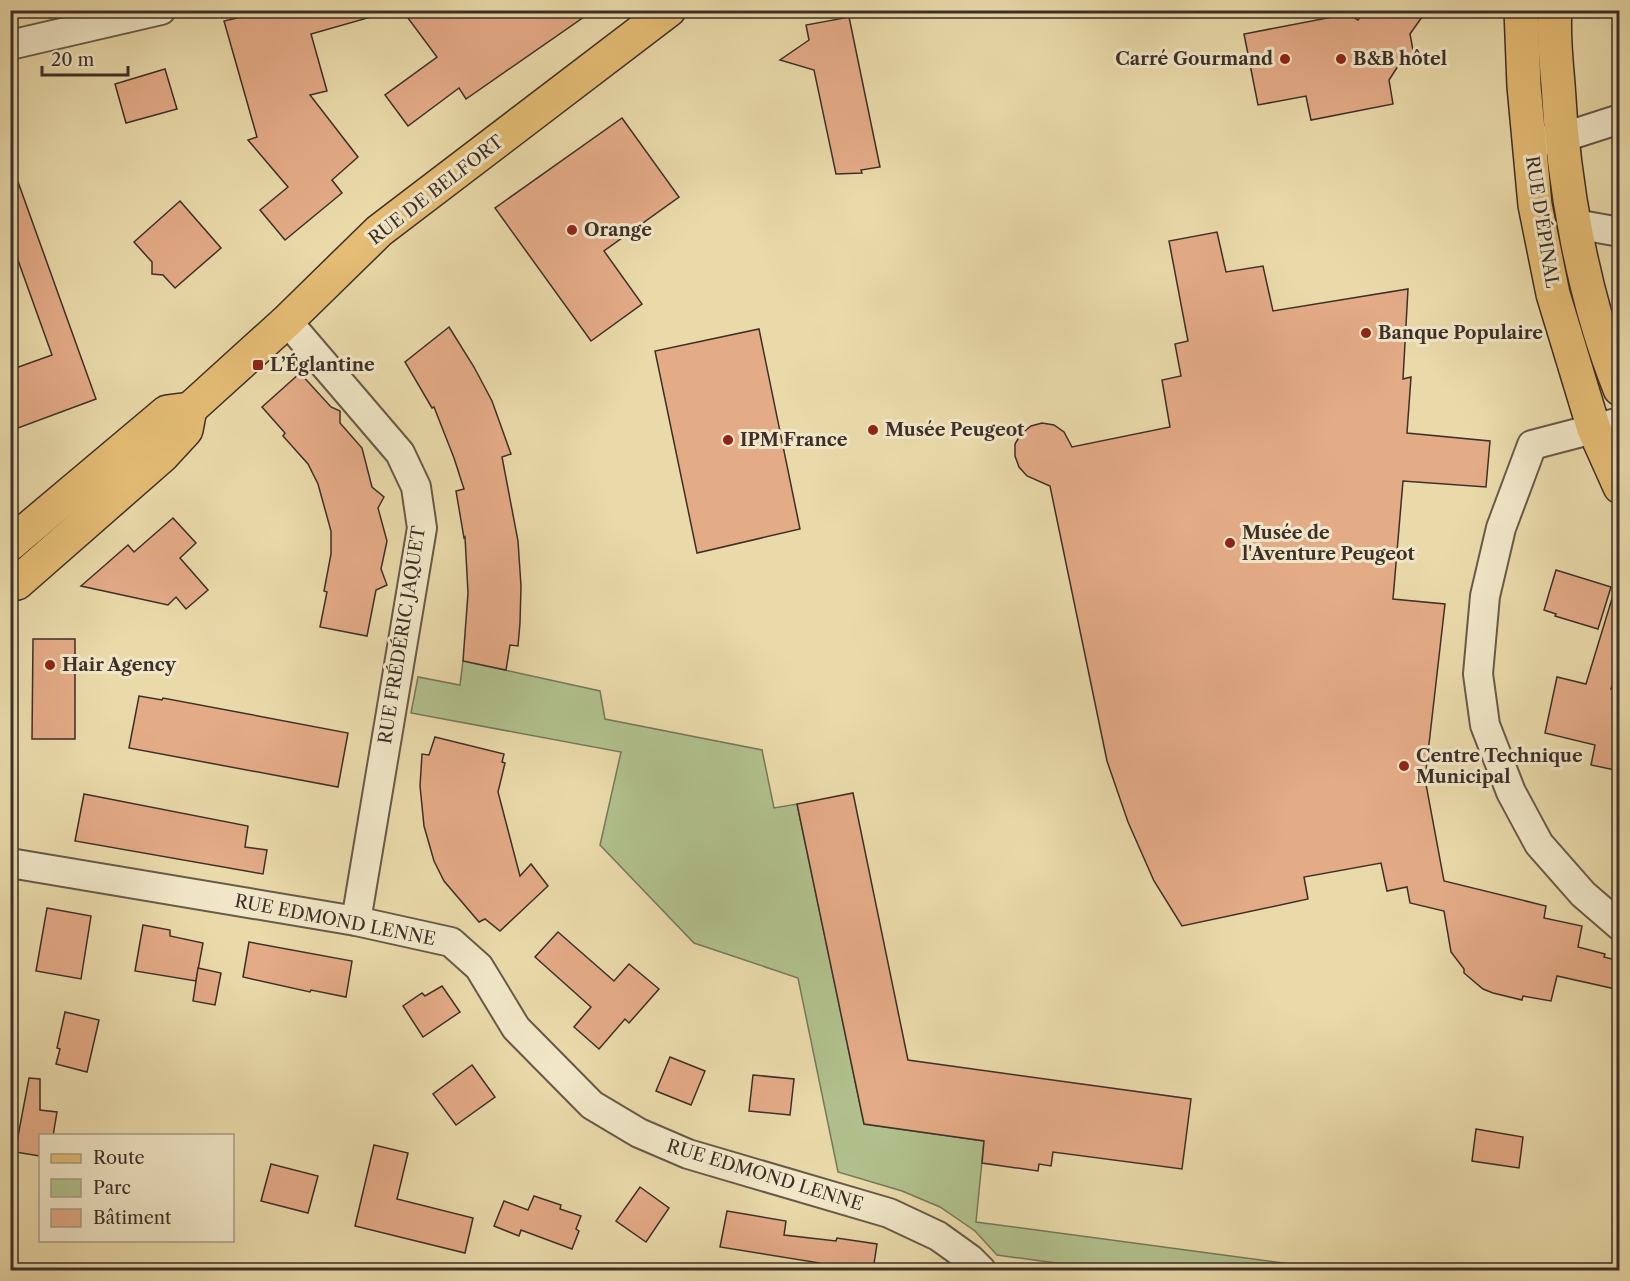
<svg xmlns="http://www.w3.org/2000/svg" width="1630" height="1281" font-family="'Libre Caslon Text',serif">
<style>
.green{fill:#b1c18d;stroke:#77785b;stroke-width:1.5}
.building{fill:#e4ab87;stroke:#3d2f29;stroke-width:1.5}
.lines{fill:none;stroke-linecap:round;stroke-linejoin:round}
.minor-casing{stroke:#685a49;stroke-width:32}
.major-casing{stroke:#3d2f29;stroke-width:36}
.minor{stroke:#f1e7c8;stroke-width:28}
.major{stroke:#e5bd75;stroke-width:33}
.poi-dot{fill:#8f2418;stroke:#f1e7c8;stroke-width:2}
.labels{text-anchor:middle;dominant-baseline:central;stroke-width:6;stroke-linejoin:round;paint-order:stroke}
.poi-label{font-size:18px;font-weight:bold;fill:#3d2f29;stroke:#f1e7c8;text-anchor:start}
.street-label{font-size:18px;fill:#3d2f29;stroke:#f1e7c8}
</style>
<rect width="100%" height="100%" fill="#eadaaa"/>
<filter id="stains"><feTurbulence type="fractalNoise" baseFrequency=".00333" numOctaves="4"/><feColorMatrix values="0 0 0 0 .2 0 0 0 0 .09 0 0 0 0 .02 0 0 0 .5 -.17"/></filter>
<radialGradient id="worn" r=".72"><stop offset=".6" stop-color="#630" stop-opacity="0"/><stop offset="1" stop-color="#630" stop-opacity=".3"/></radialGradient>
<path class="green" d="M463,661L600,691L605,719L762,750L774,808L797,804L864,1124L984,1141L976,1222L1328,1269V1270H1106L997,1255L975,1231L940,1207L902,1191L838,1172L798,978L694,943L600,845L621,752L411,713L418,677L460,685Z"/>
<g class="building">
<path d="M271,10H370L371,17L311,34L327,91L310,95L358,157L332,180L342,193L285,240L260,210L288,187L248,140L257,137L224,21Z"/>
<path d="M402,10H594L466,99L459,88L408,126L385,95L437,57Z"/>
<path d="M1366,10H1427L1410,34L1415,61L1400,63L1389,80L1393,104L1311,120L1306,96L1258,105L1244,34L1348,14L1358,20Z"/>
<path d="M849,17L880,167L861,170L862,173L836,174L814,70L780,60L809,40L806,25Z"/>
<path d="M165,69L177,109L126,123L115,84Z"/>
<path d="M622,118L679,197L604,251L642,304L591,341L495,208Z"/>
<path d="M13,168L96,399L10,431V370L52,355L10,238V169Z"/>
<path d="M180,201L221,248L175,288L163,275L152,274V262L134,242Z"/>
<path d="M1217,232L1226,272L1263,266L1273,311L1408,289L1403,379L1411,377L1407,433L1490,441L1486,487L1403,481L1393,599L1445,604L1425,779L1444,881L1546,906L1544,918L1582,926L1578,947L1605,954L1604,957L1620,961V990L1557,976L1551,1001L1523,996L1522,1000L1493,993L1483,989L1464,973V969L1451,952L1444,911L1410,903L1407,887L1387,891L1381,863L1304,877L1308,899L1182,926L1154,881L1128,822L1107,761L1050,486L1027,476L1019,467L1015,456V444L1021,434L1031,426L1042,423L1054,425L1064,432L1072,447L1170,427L1162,380L1181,376L1175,344L1188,341L1169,241Z"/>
<path d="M449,327L474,367L492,401L511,454L502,457L518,541L521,586L520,623L518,646L510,645L506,670L463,661L468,593L465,537L464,538L456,491L464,489L454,458L434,407L432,408L405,362Z"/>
<path d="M759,329L800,529L697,553L655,351Z"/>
<path d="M300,373L331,407L340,411V423L362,448L372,487L384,497L378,508L387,541L381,569L387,585L376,590L367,636L320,627L327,592L324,591L331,554V531L318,484L308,464L283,436L285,433L262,407Z"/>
<path d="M173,518L196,543L180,558L208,590L186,609L176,597L168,605L81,586L128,545L134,552Z"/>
<path d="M1556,570L1611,587L1598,629L1555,616L1556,614L1544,610Z"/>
<path d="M1614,592L1620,593V663L1611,689L1620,691V771L1591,765L1595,745L1545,733L1557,677L1586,684Z"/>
<path d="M33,639H75V739H32Z"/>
<path d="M139,696L162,700L163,698L348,733L338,787L129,748Z"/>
<path d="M435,737L504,754L502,762L505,763L498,792L520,876L531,864L548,886L500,931L485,919L479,922L444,881L434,861L424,826L420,786L422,754L429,755Z"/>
<path d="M853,793L908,1060L1191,1099L1182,1169L1053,1152L1051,1166L1039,1164L1038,1171L982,1163L984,1141L864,1124L797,804Z"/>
<path d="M84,794L248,826L245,847L267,850L263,874L75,841Z"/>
<path d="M47,908L91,916L81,979L36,971Z"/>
<path d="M143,925L170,930V936L203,943L196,981L135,971Z"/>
<path d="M558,932L614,981L629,964L659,989L629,1023L625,1019L599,1049L574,1027L591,1007L535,957Z"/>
<path d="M249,942L352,961L346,997L311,990L310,992L243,977Z"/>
<path d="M198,968L221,973L215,1005L193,1001Z"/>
<path d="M442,986L460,1012L423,1037L403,1006L422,993L425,996Z"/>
<path d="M65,1012L99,1020L87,1072L56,1064L60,1049L57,1048Z"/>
<path d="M670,1057L705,1071L691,1105L656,1091Z"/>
<path d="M472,1065L495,1097L456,1125L433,1094Z"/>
<path d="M753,1075L794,1079L790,1115L749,1111Z"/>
<path d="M29,1078L40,1079V1110L57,1112L53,1136H40V1156L15,1152Z"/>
<path d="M1476,1129L1523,1137L1519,1168L1472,1161Z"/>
<path d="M374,1145L408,1153L397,1199L473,1218L465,1253L355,1226Z"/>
<path d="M271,1164L318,1176L308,1213L261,1201Z"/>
<path d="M640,1187L669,1208L646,1242L616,1221Z"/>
<path d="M534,1196L561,1205L560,1209L581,1216L576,1229L579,1231L572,1249L521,1230L519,1236L494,1226L504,1201L528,1210Z"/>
<path d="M727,1211L786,1221L784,1235L836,1241L837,1238L877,1244L873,1270H819L820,1263L720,1247Z"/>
</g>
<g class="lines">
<g class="minor-casing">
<g id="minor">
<path d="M10,45L161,10"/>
<path d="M1541,141L1561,138L1620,119"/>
<path d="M1575,224L1620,232"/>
<path d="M287,321L400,453L416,487L422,528L356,921"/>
<path d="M1620,422L1532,445L1501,528L1485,596L1478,674L1485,725L1511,792L1539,844L1583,894L1620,926"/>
<path d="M10,863L356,921L451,942L479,967L516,1028L592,1105L639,1133L688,1154L889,1213L938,1236L970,1259L981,1270"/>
</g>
</g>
<g class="major-casing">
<g id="major">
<path d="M1521,10L1524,86L1535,205L1553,294L1594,429L1620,487"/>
<path d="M1555,10C1553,35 1556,60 1558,84C1563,184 1583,296 1620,389"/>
<path d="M190,409L287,321L379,231L669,10"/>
<path d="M10,544L167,412L190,409"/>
<path d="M10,585L17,583L162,456L186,430L190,409"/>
</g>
</g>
<use href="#minor" class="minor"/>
<use href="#major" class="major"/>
</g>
<g class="poi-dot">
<circle cx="1285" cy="59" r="6"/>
<circle cx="1341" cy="59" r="6"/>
<circle cx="572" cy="230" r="6"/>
<circle cx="1366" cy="333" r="6"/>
<rect x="252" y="359" width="12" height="12" rx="3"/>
<circle cx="873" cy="430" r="6"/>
<circle cx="728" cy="440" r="6"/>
<circle cx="1230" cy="543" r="6"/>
<circle cx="50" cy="665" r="6"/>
<circle cx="1404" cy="766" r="6"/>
</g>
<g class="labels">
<g class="poi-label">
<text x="1273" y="59" text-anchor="end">Carré Gourmand</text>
<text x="1353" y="59">B&amp;B hôtel</text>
<text x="584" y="230">Orange</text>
<text x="1378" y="333">Banque Populaire</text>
<text x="270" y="365">L’Églantine</text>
<text x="885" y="430">Musée Peugeot</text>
<text x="740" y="440">IPM France</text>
<text x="1242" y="533">Musée de<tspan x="1242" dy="21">l'Aventure Peugeot</tspan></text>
<text x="62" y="665">Hair Agency</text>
<text x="1416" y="756">Centre Technique<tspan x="1416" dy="21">Municipal</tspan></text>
</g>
<g class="street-label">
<text transform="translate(436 190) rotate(-38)">RUE DE BELFORT</text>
<text transform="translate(1542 222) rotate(81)">RUE D'ÉPINAL</text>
<text transform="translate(402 635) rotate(-81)">RUE FRÉDÉRIC JAQUET</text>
<text transform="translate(335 920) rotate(11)">RUE EDMOND LENNE</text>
<text transform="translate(765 1175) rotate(17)">RUE EDMOND LENNE</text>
</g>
</g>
<rect width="1630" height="1281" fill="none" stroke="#eadaaa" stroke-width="36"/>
<rect x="12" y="12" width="1606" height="1257" fill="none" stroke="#3d2f29" stroke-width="3"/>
<rect x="18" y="18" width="1594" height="1245" fill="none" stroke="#3d2f29" stroke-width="1.5"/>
<rect x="39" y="1134" width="195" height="108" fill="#f1e7c8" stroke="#a99d88" stroke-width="1.5"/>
<rect x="51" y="1154" width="30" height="9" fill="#e5bd75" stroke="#a99d88" stroke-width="1.5"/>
<text x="93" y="1164" font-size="18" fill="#3d2f29">Route</text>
<rect x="51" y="1179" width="30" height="18" fill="#b1c18d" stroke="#a99d88" stroke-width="1.5"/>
<text x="93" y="1194" font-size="18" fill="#3d2f29">Parc</text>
<rect x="51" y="1209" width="30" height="18" fill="#e4ab87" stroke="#a99d88" stroke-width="1.5"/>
<text x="93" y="1224" font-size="18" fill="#3d2f29">Bâtiment</text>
<path d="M42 66v9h86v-9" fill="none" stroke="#3d2f29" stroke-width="3"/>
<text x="51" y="66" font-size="18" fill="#3d2f29" stroke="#f1e7c8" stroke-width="4.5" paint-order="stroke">20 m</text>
<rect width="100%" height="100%" filter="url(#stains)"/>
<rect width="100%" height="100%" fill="url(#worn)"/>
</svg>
